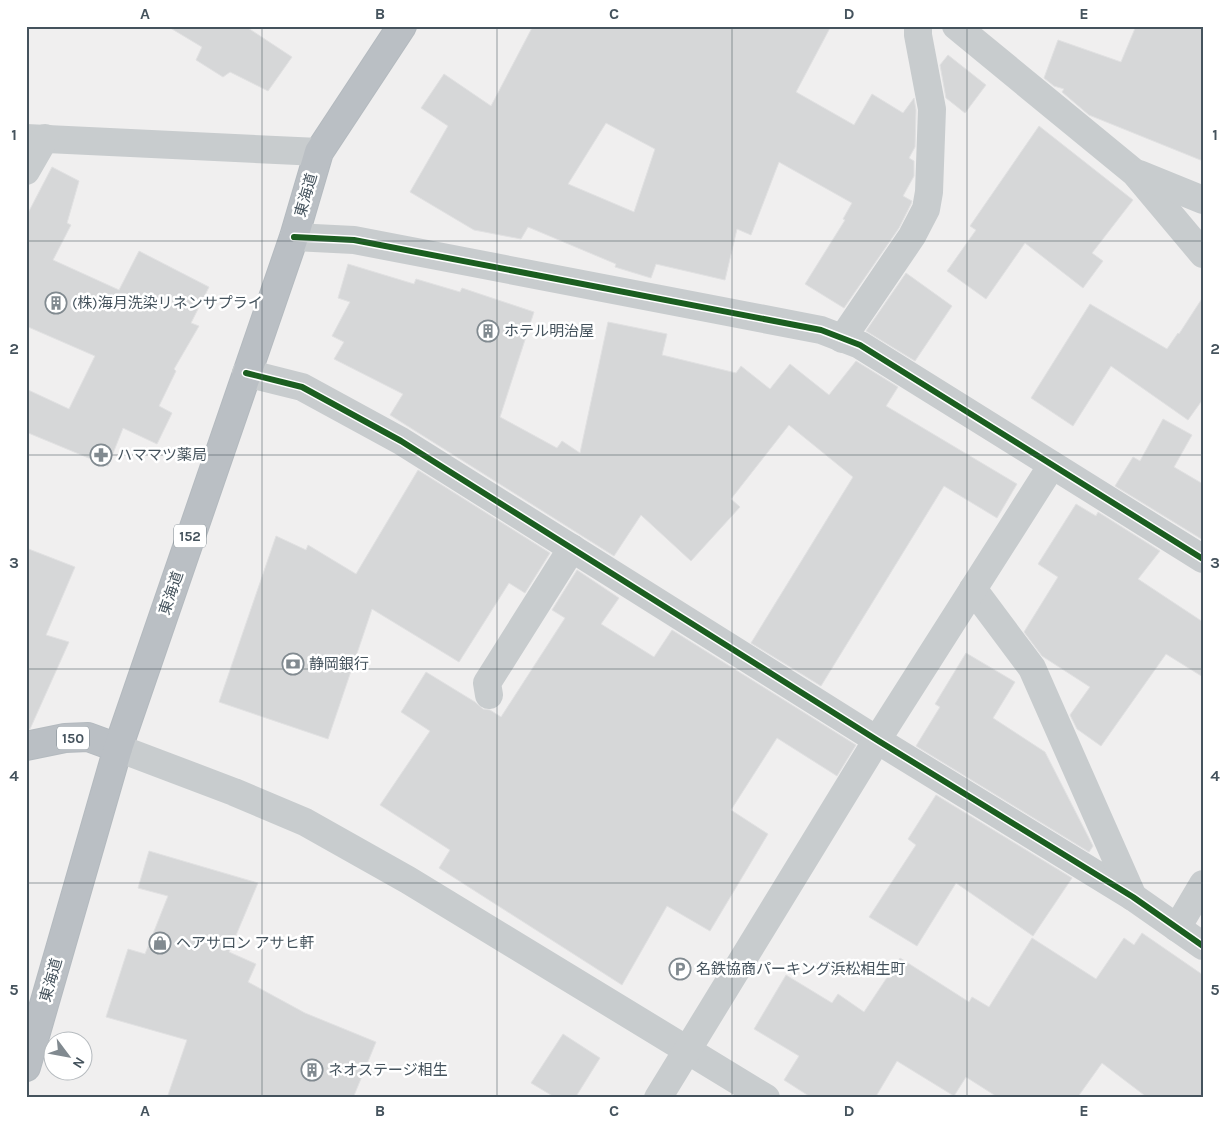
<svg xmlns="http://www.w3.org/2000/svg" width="1229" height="1124" font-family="Karla,'Noto Sans JP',sans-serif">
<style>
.building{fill:#d6d7d8;stroke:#e1e1e2;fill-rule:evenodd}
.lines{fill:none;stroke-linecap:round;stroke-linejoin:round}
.highway-casing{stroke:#b4babf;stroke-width:30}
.minor{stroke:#c8ccce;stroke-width:28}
.highway{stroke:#babfc4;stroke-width:28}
.cycleway-casing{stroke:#fff;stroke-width:9}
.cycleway{stroke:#1b5e20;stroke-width:6}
.grid{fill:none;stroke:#45535d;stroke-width:1;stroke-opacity:0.55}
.labels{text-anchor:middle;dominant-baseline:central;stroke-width:5;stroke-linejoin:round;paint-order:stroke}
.shield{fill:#fff;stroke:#7d878e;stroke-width:1}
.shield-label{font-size:14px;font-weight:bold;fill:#45535d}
.street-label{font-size:15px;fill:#45535d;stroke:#fff}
.poi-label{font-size:15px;fill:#45535d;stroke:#fff;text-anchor:start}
.neatline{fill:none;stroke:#45535d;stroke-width:2}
.grid-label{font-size:16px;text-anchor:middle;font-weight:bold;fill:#45535d}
</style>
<rect width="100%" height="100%" fill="#f0efef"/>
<g class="building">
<path d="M167,26H245L292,57L268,91L230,72L223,77L196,60L202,47Z"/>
<path d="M533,26H831L796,92L854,125L872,94L903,113L914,98L916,110L915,147L909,158L914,161V176L903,196L912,201L911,204L899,228L844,308L805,284L845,220L843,219L852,203L779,162L751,235L737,229L725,280L656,264L651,278L615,267L616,264L528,227L521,239L474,230L410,192L448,126L421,108L444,74L491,106ZM606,123L655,149L634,212L568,184Z"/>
<path d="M1136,26H1203V161L1089,115L1062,92L1064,89L1054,86L1044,78L1058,40L1121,62Z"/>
<path d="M948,55L986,85L965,113L946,98L940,65Z"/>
<path d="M1039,126L1133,200L1092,253L1103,261L1083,288L1025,243L986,299L947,271L976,230L970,226Z"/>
<path d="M52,167L79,181L67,223L71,225L53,260L119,290L139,251L209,287L191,323L199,326L174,369L176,371L159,406L172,413L157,444L123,428L108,466L26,432V389L69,409L95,356L26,326V217Z"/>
<path d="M348,264L414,284L416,279L460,292L462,288L534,312L500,417L557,448L562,441L580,453L608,322L667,334L662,355L736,373L741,366L770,389L790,364L829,395L856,361L898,387L886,406L1017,484L997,518L944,486L821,686L751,643L853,477L789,425L731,499L740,507L691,561L641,515L614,556L390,415L403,394L334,359L344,342L332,336L350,302L338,298Z"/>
<path d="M906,273L952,306L915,361L866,331Z"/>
<path d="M1203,297V399L1188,420L1111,366L1073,426L1031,398L1090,304L1167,349L1178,333L1179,334Z"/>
<path d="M1163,419L1192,435L1174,467L1203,484V540L1115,486L1133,457L1140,461Z"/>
<path d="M418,470L550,553L525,593L509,583L459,662L372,609L328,739L219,702L276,536L306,550L308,545L356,574Z"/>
<path d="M1076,504L1096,516L1098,512L1160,551L1138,579L1203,622V677L1166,654L1101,746L1077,729L1070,715L1090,687L1042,656L1024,632L1058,577L1038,564Z"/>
<path d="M26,548L75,567L46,635L69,642L30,729L26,730Z"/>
<path d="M577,570L619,598L601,624L654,657L672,630L856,745L837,776L777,738L731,810L768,834L710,931L667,906L622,985L439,868L450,850L380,805L430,731L401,712L426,672L475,702L483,709L490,710L501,717L565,618L552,610Z"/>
<path d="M966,653L1015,682L993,718L1045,752L1093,846L1089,852L916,746L940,707L935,704Z"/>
<path d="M936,795L1072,878L1033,936L956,883L917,946L869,917L916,845L908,839Z"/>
<path d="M149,851L258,883L229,952L256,964L248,982L305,1013L376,1042L353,1098H167L187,1040L106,1017L128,949L145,954L168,896L138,888Z"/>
<path d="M1142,933L1203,975V1098H1148L1102,1063L1077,1098H999L966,1077L954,1096L897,1061L875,1098H812L784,1080L799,1056L754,1029L786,975L832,1003L838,994L864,1012L900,958L969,1002L972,997L989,1007L1032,938L1096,979L1124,938L1134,945Z"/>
<path d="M563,1034L600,1058L575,1098H556L531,1083Z"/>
</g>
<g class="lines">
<g class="highway-casing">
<g id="highway">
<path d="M26,746L65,738L88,737L118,748"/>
<path d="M26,1067L118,748L294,237L319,152L402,26"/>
</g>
</g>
<g class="minor">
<path d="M956,26L1135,173L1203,254"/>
<path d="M26,138L319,152"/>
<path d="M26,171L45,138"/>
<path d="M1139,174L1203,200"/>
<path d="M294,237L354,240L821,330L860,345L1203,559"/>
<path d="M842,339L912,236L926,209L929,192L932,109L918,35V26"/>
<path d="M246,373L302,387L401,441L877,740L1133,897L1203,946"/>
<path d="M973,589L1032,668L1133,897"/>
<path d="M489,695L487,683L572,548"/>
<path d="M118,748L234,792L305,822L408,880L766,1098"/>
<path d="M1177,928L1203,884"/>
<path d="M658,1098L877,740L1052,465"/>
</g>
<use href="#highway" class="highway"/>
<g class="cycleway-casing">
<g id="cycleway">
<path d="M294,237L354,240L821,330L860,345L1203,559"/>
<path d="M246,373L302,387L401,441L877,740L1133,897L1203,946"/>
</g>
</g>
<use href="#cycleway" class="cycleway"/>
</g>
<path class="grid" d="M262,26V1098M497,26V1098M732,26V1098M967,26V1098M26,241H1203M26,455H1203M26,669H1203M26,883H1203"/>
<defs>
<g id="building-ring" transform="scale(1.125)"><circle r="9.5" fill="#fff" stroke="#818a90" stroke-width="1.5"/><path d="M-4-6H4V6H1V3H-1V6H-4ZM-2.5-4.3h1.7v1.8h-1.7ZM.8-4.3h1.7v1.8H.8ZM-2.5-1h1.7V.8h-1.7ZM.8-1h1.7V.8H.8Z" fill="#818a90"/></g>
<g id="pharmacy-ring" transform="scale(1.125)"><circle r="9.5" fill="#fff" stroke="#818a90" stroke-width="1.5"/><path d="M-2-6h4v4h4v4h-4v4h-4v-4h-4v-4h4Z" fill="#818a90"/></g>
<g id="bank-ring" transform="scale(1.125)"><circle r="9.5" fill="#fff" stroke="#818a90" stroke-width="1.5"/><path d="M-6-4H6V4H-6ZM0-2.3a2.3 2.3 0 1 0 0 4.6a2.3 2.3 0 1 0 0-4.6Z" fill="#818a90"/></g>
<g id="shop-ring" transform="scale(1.125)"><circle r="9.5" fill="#fff" stroke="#818a90" stroke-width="1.5"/><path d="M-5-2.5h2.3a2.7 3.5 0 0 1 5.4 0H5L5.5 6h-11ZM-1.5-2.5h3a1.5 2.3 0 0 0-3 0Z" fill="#818a90"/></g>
<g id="parking-ring" transform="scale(1.125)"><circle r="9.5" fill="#fff" stroke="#818a90" stroke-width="1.5"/><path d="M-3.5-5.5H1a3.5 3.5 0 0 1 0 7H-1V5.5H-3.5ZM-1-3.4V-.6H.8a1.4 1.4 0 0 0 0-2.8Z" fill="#818a90"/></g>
</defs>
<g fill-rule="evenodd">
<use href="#building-ring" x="56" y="303"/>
<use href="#building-ring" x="488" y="331"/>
<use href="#pharmacy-ring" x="101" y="455"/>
<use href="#bank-ring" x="293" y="664"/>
<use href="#shop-ring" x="160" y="943"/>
<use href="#parking-ring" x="680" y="969"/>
<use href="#building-ring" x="312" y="1070"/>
</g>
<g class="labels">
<g class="shield">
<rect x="174" y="524.5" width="32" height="23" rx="4"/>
<rect x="57" y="726.5" width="32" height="23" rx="4"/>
</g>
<g class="shield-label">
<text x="190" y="536">152</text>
<text x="73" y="738">150</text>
</g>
<g class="street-label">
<text transform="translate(306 195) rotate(-74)">東海道</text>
<text transform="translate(171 593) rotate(-71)">東海道</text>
<text transform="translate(51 980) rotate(-74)">東海道</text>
</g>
<g class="poi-label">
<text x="72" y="303">(株)海月洗染リネンサプライ</text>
<text x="504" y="331">ホテル明治屋</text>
<text x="117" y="455">ハママツ薬局</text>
<text x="309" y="664">静岡銀行</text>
<text x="176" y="943">ヘアサロン アサヒ軒</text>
<text x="696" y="969">名鉄協商パーキング浜松相生町</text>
<text x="328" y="1070">ネオステージ相生</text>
</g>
</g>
<rect width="1229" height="1124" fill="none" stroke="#ffffff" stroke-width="55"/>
<g transform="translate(68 1056) rotate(122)"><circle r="24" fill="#ffffff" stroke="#b5babe"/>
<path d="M0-4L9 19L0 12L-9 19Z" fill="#818a90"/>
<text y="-8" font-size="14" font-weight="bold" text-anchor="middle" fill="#45535d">N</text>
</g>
<rect x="28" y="28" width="1174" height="1068" class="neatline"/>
<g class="grid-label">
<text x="145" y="19">A</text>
<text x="380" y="19">B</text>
<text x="614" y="19">C</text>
<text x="849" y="19">D</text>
<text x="1084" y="19">E</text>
<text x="14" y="140">1</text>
<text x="1215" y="140">1</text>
<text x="14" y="354">2</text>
<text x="1215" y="354">2</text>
<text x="14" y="568">3</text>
<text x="1215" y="568">3</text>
<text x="14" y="781">4</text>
<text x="1215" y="781">4</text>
<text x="14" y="995">5</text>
<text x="1215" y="995">5</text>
<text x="145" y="1116">A</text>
<text x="380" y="1116">B</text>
<text x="614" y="1116">C</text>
<text x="849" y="1116">D</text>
<text x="1084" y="1116">E</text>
</g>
</svg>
